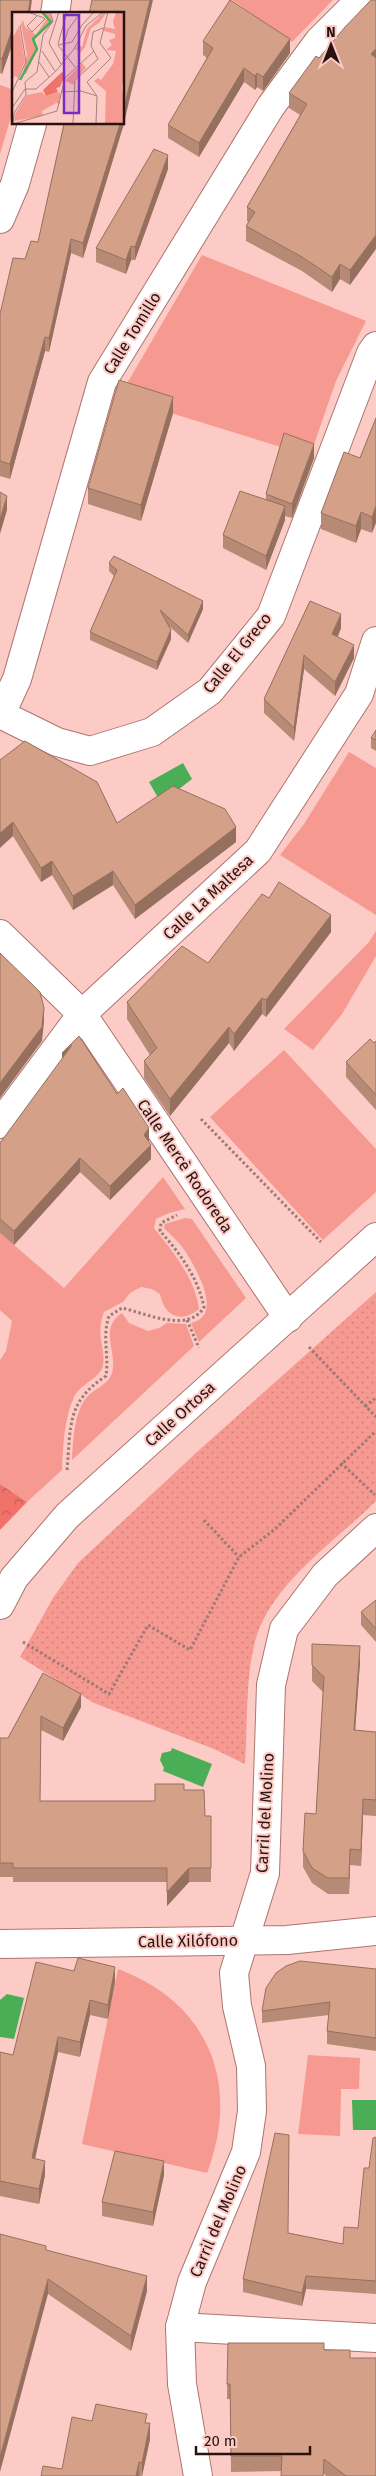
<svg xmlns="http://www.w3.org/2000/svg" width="376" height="2476" font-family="'Fira Sans',sans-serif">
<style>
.grass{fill:#f69991}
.forest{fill:url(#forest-crowns)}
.park{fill:url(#park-dots)}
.water{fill:#49ae55}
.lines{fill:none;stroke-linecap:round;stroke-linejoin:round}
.minor-casing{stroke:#ac756f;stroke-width:30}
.path{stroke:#9e7975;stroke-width:3;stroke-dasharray:2.5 2.5;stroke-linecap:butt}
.minor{stroke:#fff;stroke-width:28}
.wall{fill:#b78a75}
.shaded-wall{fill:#95705f}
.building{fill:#d5a088;stroke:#95705f}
.labels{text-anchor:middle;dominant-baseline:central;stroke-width:4;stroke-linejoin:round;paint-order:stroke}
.street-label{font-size:16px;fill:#281311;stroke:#fdcbc6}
.inset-river{fill:none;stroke:#49ae55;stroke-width:2.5}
.inset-road{fill:none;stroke:#a8817e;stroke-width:1}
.view{fill:#7b2cbf;fill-opacity:0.15;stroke:#7b2cbf;stroke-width:2.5}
.inset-edge{fill:none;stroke:#281311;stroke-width:2.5}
</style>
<defs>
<pattern id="forest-crowns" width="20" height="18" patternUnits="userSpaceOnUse" patternTransform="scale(1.25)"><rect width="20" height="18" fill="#f07269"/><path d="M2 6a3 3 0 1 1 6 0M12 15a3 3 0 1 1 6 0" fill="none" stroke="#c25c55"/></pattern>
<pattern id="park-dots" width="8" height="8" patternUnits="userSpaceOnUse" patternTransform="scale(1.25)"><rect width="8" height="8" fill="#f69991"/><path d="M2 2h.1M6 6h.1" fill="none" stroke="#d3837c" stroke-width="1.8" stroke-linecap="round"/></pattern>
</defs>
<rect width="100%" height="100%" fill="#fdcbc6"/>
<g class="grass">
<path d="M232,0H333L292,42Z"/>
<path d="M0,85L14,90V107L0,154Z"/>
<path d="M202,255L366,321L336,381L310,456L119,397Z"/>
<path d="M349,752L376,768V915L280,855L304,824Z"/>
<path d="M376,931V956L342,1014L313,1050L284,1029L369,942Z"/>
<path d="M284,1050L376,1149V1192L323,1240L210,1117Z"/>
<path d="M163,1177L185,1209L169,1213L156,1219L154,1228C173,1252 195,1278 199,1309C181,1324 164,1316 160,1294L152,1289L141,1287L130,1293L123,1302L104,1312C95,1336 106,1347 103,1366C100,1378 80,1384 74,1397C64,1419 63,1446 62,1470L27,1502L0,1484V1360L6,1351L12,1321L0,1310V1233L64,1288Z"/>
<path d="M185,1218L192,1219L246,1298L199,1342L191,1323C225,1316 195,1267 185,1251C180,1243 171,1235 164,1228L165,1224Z"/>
<path d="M122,1313L129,1323L148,1331L159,1328L167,1323L186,1324L194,1346L72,1460C73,1441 74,1412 87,1397C94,1389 109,1384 112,1373C118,1351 98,1329 122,1313Z"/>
<path d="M118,1969C209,2003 241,2084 207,2173L82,2144Z"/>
<path d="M308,2055L360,2058L359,2089H341L340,2136L298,2134Z"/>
</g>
<path class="forest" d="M0,1484L27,1502L0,1530Z"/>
<path class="park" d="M376,1292V1501C336,1541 273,1582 256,1638C245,1676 248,1724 245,1764L214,1749L94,1703L20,1657L53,1598L78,1563L197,1452Z"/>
<g class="water">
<path d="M183,763L192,779L161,803L149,782Z"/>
<path d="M172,1748L212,1764L203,1787L163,1771L164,1768L160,1760L162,1753L171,1751Z"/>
<path d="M7,1994L24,1998L14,2039L0,2037V2000Z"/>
<path d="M352,2100H376V2130H353Z"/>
</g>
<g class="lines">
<g class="minor-casing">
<g id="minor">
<path d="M55,14L57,0"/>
<path d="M0,219L15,184L32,124"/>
<path d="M0,714L57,742L90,751L152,732L210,691L271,616L371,353L376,346"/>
<path d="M1,714L17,679L102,382L271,106L319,41L360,0"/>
<path d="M0,934L82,1014L288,1318"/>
<path d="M0,1124L82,1014L258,851L359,694L376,641"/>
<path d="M0,1605L14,1578L67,1516L376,1237"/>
<path d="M0,1944L287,1940L376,1931"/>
<path d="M180,2327L376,2338"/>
<path d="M198,2476L182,2384L180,2327L192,2282L246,2152L252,2111L251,2066L237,2006L234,1973L265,1873L271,1685L284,1629L325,1575L376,1528"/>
</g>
</g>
<g class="path">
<path d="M201,1119L321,1242"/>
<path d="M187,1320L199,1348"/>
<path d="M309,1347L376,1417"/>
<path d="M365,1406L376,1398"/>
<path d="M341,1463L375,1495"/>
<path d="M67,1470C71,1427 66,1402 106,1376C109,1356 102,1336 109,1316L122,1308C145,1313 189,1334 204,1307C198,1278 180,1253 160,1231L161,1223L177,1215"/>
<path d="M204,1520L239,1557"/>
<path d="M23,1642L109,1694L148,1625L190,1650L239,1557L275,1529L376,1431"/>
</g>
<use href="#minor" class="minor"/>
</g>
<g class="wall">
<path d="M0,0L14,14V39L2,74L0,73Z"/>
<path d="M371,0L350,285L340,279L332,292L302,271L246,241V226L249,223L247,221V207L300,115L289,108V93L319,58Z"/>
<path d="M203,41L290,53L263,91L257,87L255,90L244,82L199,157L168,138V125L207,58L203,55Z"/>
<path d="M64,124H124L83,258L71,253L49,352L45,351L10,479L0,476V314L25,259L38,242Z"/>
<path d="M168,169L135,260H131L126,274L96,262V248Z"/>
<path d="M173,413L141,521L88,504V488Z"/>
<path d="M376,418L372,533L361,529L356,543L321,529V513L360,458Z"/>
<path d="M314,458L292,518L285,516V520L266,570L223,548V535L266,499V494Z"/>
<path d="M109,563L203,609L188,643L170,627L171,639L157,670L90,640V632L114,576L109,571Z"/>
<path d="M310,601L341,628L338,637L354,658L335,696L304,669L294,741L264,713V699Z"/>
<path d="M376,730V751L371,748V738Z"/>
<path d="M0,760L117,823L236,842L135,919L113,885L73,910L52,875L41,882L13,836Z"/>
<path d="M331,932L266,1017L262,1014L234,1051L229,1043L170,1116L144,1078V1061L150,1055L127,1019V1002L208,963Z"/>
<path d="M376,1041V1110L346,1077V1062Z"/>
<path d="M117,1094L149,1141V1142L151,1159L110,1200L80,1172L14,1245L0,1233V1143Z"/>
<path d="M376,1600V1642L361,1625V1612Z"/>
<path d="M312,1644L360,1662L355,1731L376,1732V1816L363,1815L361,1866L350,1865L349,1894H328L312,1883L303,1867V1851L316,1814L323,1692L312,1681Z"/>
<path d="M43,1673L81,1707L63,1741L41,1730L40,1801H155L184,1790L205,1816H211V1882H189L167,1906V1882H13V1877H0V1738H8Z"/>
<path d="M376,1969V2051L327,2044V2031L329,2015L262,2023V2011Z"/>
<path d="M115,1982L108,2019L90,2015L80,2057L58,2052L35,2158L45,2175L39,2204L0,2196V2052L13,2055Z"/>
<path d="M376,2137V2294L306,2289L302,2306L243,2292V2279L288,2233L343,2244L358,2228Z"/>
<path d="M164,2175L153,2226L102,2216V2202Z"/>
<path d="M46,2250L147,2291L131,2351L48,2294Z"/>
<path d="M324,2350L350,2358L376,2476H326L324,2474L282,2471L231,2472L230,2399H227V2384Z"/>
<path d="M92,2421L147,2423L150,2439L142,2476H41L62,2469Z"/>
</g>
<g class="shaded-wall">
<path d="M30,0H32L30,14H28Z"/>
<path d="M150,0H153L124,123V108Z"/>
<path d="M14,24V39L2,74V59Z"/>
<path d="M290,39V53L263,91V77Z"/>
<path d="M376,49V64L371,54Z"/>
<path d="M244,68V82L199,157V143Z"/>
<path d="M257,73V87L255,90V76Z"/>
<path d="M120,124H124L121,133L83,258V243Z"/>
<path d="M168,155V169L135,260V247Z"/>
<path d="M376,235V249L350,285V270Z"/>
<path d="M71,239V253L49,352V338Z"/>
<path d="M131,246V260L126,274V260Z"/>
<path d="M340,264V279L332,292V277Z"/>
<path d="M45,337V351L10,479V464Z"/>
<path d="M173,397V413L141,521V505Z"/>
<path d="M314,444V458L292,518V504Z"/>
<path d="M7,496V510L0,534V520Z"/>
<path d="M285,506V520L266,570V556Z"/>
<path d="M376,506V523L372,533V517Z"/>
<path d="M361,512V529L356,543V526Z"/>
<path d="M203,601V609L188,643V635Z"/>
<path d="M341,614V628L332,648V634Z"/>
<path d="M171,630V639L157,670V662Z"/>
<path d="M354,645V658L335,696V682Z"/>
<path d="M304,655V669L294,741V728Z"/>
<path d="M13,822V836L0,848V833Z"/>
<path d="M236,827V842L135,919V905Z"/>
<path d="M52,861V875L41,882V868Z"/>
<path d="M113,871V885L73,910V896Z"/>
<path d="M331,915V932L266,1017V1000Z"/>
<path d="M262,998V1014L234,1051V1034Z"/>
<path d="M44,1008V1022L42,1041L0,1098V1083Z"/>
<path d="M229,1027V1043L170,1116V1099Z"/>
<path d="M72,1045L62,1067V1053Z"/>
<path d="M149,1128V1141L144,1148V1135Z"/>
<path d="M151,1145V1159L110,1200V1186Z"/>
<path d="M80,1158V1172L14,1245V1231Z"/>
<path d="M360,1646V1662L354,1746V1730Z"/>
<path d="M81,1694V1707L63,1741V1728Z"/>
<path d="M363,1799V1815L361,1866V1850Z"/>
<path d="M350,1849V1865L349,1894V1878Z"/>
<path d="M189,1868V1882L167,1906V1892Z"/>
<path d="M115,1967V1982L108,2019V2005Z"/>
<path d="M90,2000V2015L80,2057V2042Z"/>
<path d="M58,2037V2052L32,2173V2158Z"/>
<path d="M45,2161V2175L39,2204V2189Z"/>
<path d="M164,2161V2175L153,2226V2212Z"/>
<path d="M147,2276V2291L131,2351V2336Z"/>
<path d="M306,2276V2289L302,2306V2293Z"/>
<path d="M48,2279V2294L0,2472V2457Z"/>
<path d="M150,2423V2439L142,2476V2463Z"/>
<path d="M139,2462V2476H136Z"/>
</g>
<g class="building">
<path d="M0,0H30L28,14H14V24L2,59L0,58Z"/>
<path d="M92,0H150L124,108V14H89Z"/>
<path d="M230,0L290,39L263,77L257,73L255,76L244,68L199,143L168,125L213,48L203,41Z"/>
<path d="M371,0H376V49L371,54L376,58V235L350,270L340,264L332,277L302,257L246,226L255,212L247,207L307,104L289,93L316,56L319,58L345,27Z"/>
<path d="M64,124H120L83,243L71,239L49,338L45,337L10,464L0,461V314L13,258L25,259L31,241L38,242Z"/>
<path d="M154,149L168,155L135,247L131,246L126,260L96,248Z"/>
<path d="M119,380L173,397L141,505L88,488Z"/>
<path d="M376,418V506L372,517L361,512L356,526L321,513L344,452L360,458Z"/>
<path d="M284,433L314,444L292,504L266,494Z"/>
<path d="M240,491L285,506L266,556L223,535Z"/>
<path d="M0,492L7,496L0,520Z"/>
<path d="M114,556L203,601L188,635L160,610L171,630L157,662L90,632L117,570L109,563Z"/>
<path d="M310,601L341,614L332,634L354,645L335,682L304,655L294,728L264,699Z"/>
<path d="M376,730V740L371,738Z"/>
<path d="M25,741L97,782L117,823L173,786L225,809L236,827L135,905L113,871L73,896L52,861L41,868L13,822L0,833V760Z"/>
<path d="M279,882L331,915L266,1000L262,998L234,1034L229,1027L170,1099L144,1061L157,1048L127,1002L182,946L208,963L262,894L269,898Z"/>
<path d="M0,953L40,992L44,1008L42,1027L0,1083Z"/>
<path d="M79,1036L117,1094L123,1088L149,1128L144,1135L151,1145L110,1186L80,1158L14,1231L0,1219V1143L72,1045L62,1053Z"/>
<path d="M370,1039L374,1043L376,1041V1095L346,1062Z"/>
<path d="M376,1600V1629L361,1612Z"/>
<path d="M312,1644L360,1646L354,1730L376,1732V1800L363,1799L361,1850L350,1849L349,1878H328L312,1868L303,1851L305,1813L316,1814L324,1677L312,1665Z"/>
<path d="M43,1673L81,1694L63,1728L41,1716L40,1801H155V1784H184V1790H204L205,1816H211V1868H189L167,1892V1868H13V1863H0V1738H8Z"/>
<path d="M78,1958L115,1967L108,2005L90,2000L80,2042L58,2037L32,2158L45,2161L39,2189L0,2181V2052L13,2055L36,1962L74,1971Z"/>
<path d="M300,1961L376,1969V2038L327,2031L330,2002L262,2011L266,1988L276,1973L286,1966Z"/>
<path d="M275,2133L289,2135L288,2233L343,2244L344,2227L358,2228L364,2168H369L373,2138L376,2137V2281L306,2276L302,2293L243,2279Z"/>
<path d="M115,2151L164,2161L153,2212L102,2202Z"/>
<path d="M0,2234L46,2246V2250L147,2276L131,2336L48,2279L0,2457Z"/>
<path d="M228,2343H324V2350H350V2358H376V2476H346L324,2459L323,2476H281L282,2456H231L230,2384H227Z"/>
<path d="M96,2404L147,2414L145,2423H150L142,2463L139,2462L136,2476H41L43,2466L62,2469L72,2417L92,2421Z"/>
</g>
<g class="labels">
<g class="street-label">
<text transform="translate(132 333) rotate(-58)">Calle Tomillo</text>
<text transform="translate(237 653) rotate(-51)">Calle El Greco</text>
<text transform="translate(208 897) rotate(-43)">Calle La Maltesa</text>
<text transform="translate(185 1166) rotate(56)">Calle Mercè Rodoreda</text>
<text transform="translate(180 1414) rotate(-42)">Calle Ortosa</text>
<text transform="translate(265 1813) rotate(-87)">Carril del Molino</text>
<text transform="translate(188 1941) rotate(-1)">Calle Xilófono</text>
<text transform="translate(218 2221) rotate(-67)">Carril del Molino</text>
</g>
</g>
<g transform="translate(12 12)">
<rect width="112" height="112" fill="#fdcbc6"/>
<path d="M29,0H37L41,9L22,26L25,38L14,62L11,61L15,43L9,12L11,8L13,15L24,23L35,6ZM92,0H95L87,11L79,16L73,35L65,45L67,40L63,37L66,33L70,35L75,17ZM104,0H112L113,70L110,72V78L111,82L112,71V112H93L94,79L82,69L86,66L89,68L101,52L104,39L94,38L100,33L97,28L103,26V22L92,19V15L103,17L101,10ZM7,14L13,49L6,66L3,64L0,69V27ZM30,80L34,84L48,80V92L44,91L30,99L31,104L2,109L3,102L15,83Z" fill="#f69991"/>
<path d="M50,60L53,63L48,75L44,76L46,80L34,84L31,78Z" fill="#f07269"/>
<path d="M70,51L74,56L63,67L62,73L53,69Z" fill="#f69991"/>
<path class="inset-river" d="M8,68L25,37L21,27L39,10L30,0"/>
<path class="inset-road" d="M16,0L32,6L33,7L20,20L15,14L25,4M47,0L37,31L49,52M52,31L56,18L69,0M46,32L55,0M46,33L60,30L70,13L82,0M46,33L63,55M30,39L43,59M27,50L37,65M13,77H24L44,59L62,37L74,14L91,0M0,80L14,50L8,13M49,80L69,79L85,84M0,96L13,77M1,112L2,101L14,83L13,70L25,60L31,23L41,9L38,0M1,112L45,99L53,66L82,39M61,112L63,68L86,47L79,34L81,20L91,16M84,112L85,84L75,70L99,46L88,31L96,0"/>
<path class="view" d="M52,3H67V101H52Z"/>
<rect width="112" height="112" class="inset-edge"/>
</g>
<g transform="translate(331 45)" stroke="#fdcbc6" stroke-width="4" paint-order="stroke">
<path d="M0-4L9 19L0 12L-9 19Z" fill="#281311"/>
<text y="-8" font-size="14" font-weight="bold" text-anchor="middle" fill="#281311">N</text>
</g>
<path d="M196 2446v8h114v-8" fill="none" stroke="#281311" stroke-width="2.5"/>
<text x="204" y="2446" font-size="15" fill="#281311" stroke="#fdcbc6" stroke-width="4" paint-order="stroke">20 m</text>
</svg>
